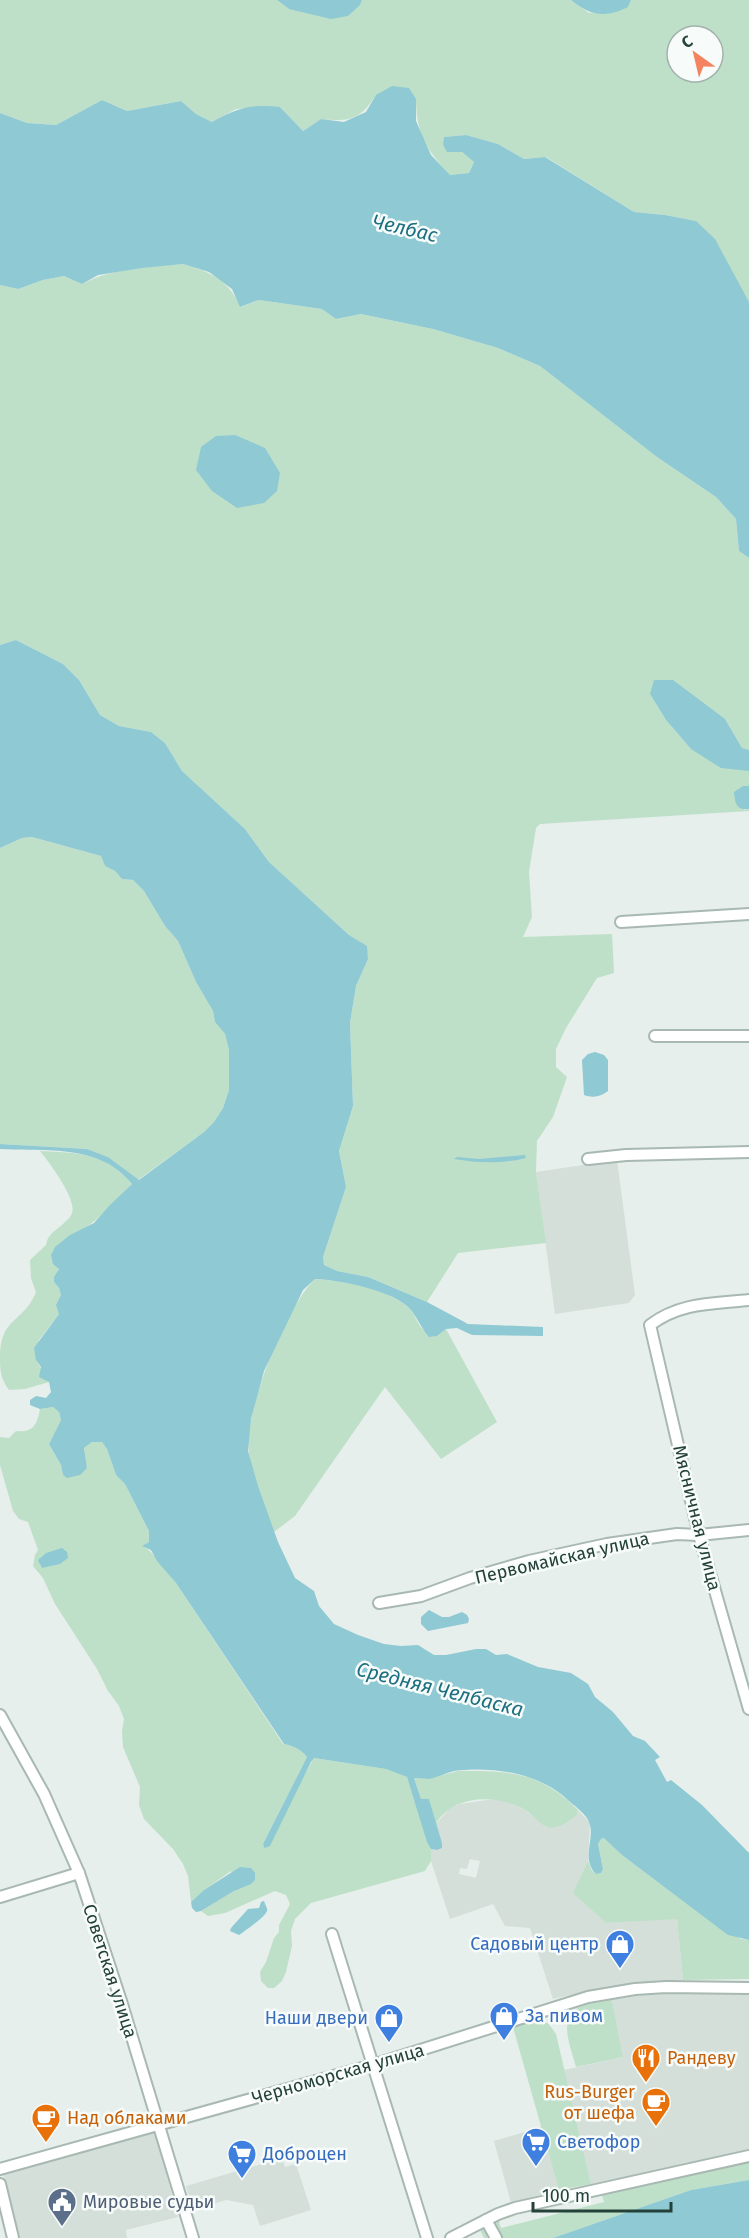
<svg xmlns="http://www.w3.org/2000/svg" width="749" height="2238" font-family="'Fira Sans',sans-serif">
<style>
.built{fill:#d4dfda;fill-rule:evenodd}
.green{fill:#bfe0c8;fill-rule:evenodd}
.water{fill:#8ec9d4}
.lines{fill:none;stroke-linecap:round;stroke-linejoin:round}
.minor-casing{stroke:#a8b8b2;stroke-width:14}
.minor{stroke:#fff;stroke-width:10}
.labels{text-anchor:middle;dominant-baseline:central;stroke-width:5;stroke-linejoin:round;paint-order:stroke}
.street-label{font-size:18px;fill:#24423a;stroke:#f7fbf9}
.shop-label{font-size:18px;fill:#366cbe;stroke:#f7fbf9;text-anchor:start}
.food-label{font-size:18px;fill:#c56008;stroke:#f7fbf9;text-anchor:start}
.service-label{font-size:18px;fill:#4e5e75;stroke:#f7fbf9;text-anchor:start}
.water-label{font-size:20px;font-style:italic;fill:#1c6f80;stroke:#f7fbf9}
</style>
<rect width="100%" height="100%" fill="#e6efeb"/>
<g class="built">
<path d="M617,1160L635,1295L629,1303L555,1314L536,1172Z"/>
<path d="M494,1799L505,1801L525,1810L546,1827L577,1815L578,1810L590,1823L588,1861L574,1893L606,1923L677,1918L683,1980L611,1986L553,1999L530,1928L505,1926L493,1904L450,1919L431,1861V1849L437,1850L442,1843L436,1824L449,1809L460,1804ZM470,1859L480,1861L476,1878L459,1874L460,1868L467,1869Z"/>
<path d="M652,1993L749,1994V2151L591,2184L564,2070L623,2057L612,2000Z"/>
<path d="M542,2127L559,2190L511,2203L494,2141Z"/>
<path d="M155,2132L178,2217L126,2230L127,2238H17L3,2173Z"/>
<path d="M282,2158L285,2167L296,2164L311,2210L260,2226L253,2205L226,2200L193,2210L186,2186Z"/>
</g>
<g class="green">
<path d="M0,0H277L289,9L360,5L362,0H571L589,13L628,7L631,0H749V302L696,221L665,215L634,212L546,157L524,159L498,144L466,135L445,137L443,145L462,152L474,162L469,173L450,175C427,150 416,134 416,99L376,95C360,120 349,122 321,119L303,131L280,107L236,109L212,122L196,114L181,101L127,111L102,100L56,125L27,123L0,113ZM677,36H713V72H677Z"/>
<path d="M183,264C212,273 227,279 241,307L259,300L322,309L336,319L361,314L433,329L498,348L540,366L657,457L716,497L736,519L739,551L749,558V750L742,748L725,719L650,694L666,720L691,749L749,771V786H743L744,810L749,809V811L540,824L536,828L529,872L532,917L523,937L612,934L614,973L597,978L566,1028L556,1049V1067L567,1077L553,1117L537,1141L536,1172L546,1243L458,1253L427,1302L368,1277L337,1271L324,1265L323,1257L346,1187L339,1151L353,1106L350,1023L356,986L368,959L366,946L349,935L269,862L245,829L182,771L165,743L151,732L119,726L100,715L79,680L63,664L16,640L0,645V285L18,289L43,280L64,276L82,284C112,268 149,267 183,264Z"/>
<path d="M32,837L101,856L105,866L115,871L122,879L133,880L144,891L165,926L178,941L196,982L213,1011L215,1022L225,1034L229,1050V1090L223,1108L214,1122L204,1132L138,1180L108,1157L87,1149L0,1144V848L22,838Z"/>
<path d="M40,1151C78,1153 105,1152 132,1184C112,1203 96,1226 70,1235L54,1282L59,1288L61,1295L59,1314L39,1340L36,1360L49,1382L25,1389L9,1390C1,1379 0,1372 0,1359C0,1316 23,1324 36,1292L31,1278L30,1260L46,1245C47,1235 56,1230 63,1224C66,1221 71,1217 72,1213C77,1199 49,1162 40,1151Z"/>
<path d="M315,1279C344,1281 385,1288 408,1307C415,1313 417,1325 424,1330C427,1333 433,1334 437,1336L446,1329L497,1422L441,1459L385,1387L295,1516L274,1532C265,1506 252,1480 249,1453C243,1412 286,1307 315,1279Z"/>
<path d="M53,1407L59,1412L61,1420L49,1444L61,1465L63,1475L87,1468L84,1448L92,1442H102L107,1449L116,1475L125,1484L149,1531V1542L143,1546C153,1551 168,1573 176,1583L283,1744C294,1746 301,1749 307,1757L263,1844L264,1848L314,1758L386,1769L407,1777L431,1849V1861L425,1871L311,1903L295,1919L291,1931L292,1946L286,1972L282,1981L274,1988H268L261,1981L260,1972L266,1962L274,1938L279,1932V1925L290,1904L286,1895L275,1891L225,1913L208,1916L201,1911L234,1891L231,1871L204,1890L191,1902L188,1876L183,1864L173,1849L144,1819L139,1805L140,1787L123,1747L122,1731L124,1719L119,1706L108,1691L97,1669L55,1604L43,1578L33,1566L35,1555L38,1550L28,1522L19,1519L13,1511L0,1465V1437L9,1438L16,1431C33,1433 37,1425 40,1409Z"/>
<path d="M458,1771C510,1771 539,1771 578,1810L577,1815C569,1821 558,1830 547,1827C539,1824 532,1814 525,1810C498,1794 453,1794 436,1824L429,1799H421L414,1778L428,1779Z"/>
<path d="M605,1838L622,1855L717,1926L741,1939L749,1940V1979L683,1980L677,1919L606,1923L573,1893L588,1861L591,1869L596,1874L601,1873L603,1869L598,1844L601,1839Z"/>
<path d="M612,2000L623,2057L576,2067C572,2050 556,2017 580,2007C589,2003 602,2002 612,2000Z"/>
<path d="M533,2021L548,2023L556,2034L591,2184L559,2190L513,2027Z"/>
<path d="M749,2161V2180L691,2190L553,2238H484L479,2228L498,2218L501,2228L604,2202L601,2192Z"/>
</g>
<g class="water">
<path d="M277,0H362L360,5L348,16L331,19L289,9Z"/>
<path d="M571,0H631L628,7C606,18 590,16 571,0Z"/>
<path d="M392,86L409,88L416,99V121L431,155L450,175L469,173L474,162L462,152H447L443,145L444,137L466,135L498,144L524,159L545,157L634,212L665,215L696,221L715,239L749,302V558L739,551L736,519L716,497L657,457L540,366L498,348L433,329L361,314L336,319L322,309L259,300L240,307L232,289L209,272L183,264L142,268L98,275L82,284L64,276L43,280L18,289L0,285V113L27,123L56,125L102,100L127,111L181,101L196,114L212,122C238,108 250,104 280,107L303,131L321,119L344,122L366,112L376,95Z"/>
<path d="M235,435L265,448L280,473L277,491L264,503L237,508L212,491L196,470L201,447L216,436Z"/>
<path d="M16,640L63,664L79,680L100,715L119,726L151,732L165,743L182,771L245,829L269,862L349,935L367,946L368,959L356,986L350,1023L353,1106L339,1151L346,1187L323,1257L324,1265L337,1271L368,1277L427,1302L468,1324L543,1327V1336L472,1335L457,1328L446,1329L437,1336L429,1337C422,1329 418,1319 411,1310C394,1290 339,1280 315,1279L303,1290L264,1371L251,1419L248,1451L258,1486L278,1542L295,1578L314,1591L319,1606L334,1624L358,1635L384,1644L401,1646L418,1645L434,1655H446L476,1649H486L496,1655L507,1654L538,1667L571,1673L588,1684L595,1697L613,1712L633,1736L645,1741L660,1757L655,1760L667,1782L671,1780L702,1805L749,1853V1940L728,1935L622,1855L604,1838L601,1839L598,1844L603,1869L601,1873L596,1874C580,1858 596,1839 589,1822C586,1814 576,1807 570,1802C541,1773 494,1766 454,1771C445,1773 437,1778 428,1779C424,1779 419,1778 414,1778L421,1799H429L442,1843V1848L437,1850L431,1849L427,1842L407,1777L386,1769L314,1758L311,1762L270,1846L264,1848L263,1844L307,1757C301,1749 293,1746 284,1744L176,1583L157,1561L151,1550L142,1546L149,1542V1531L125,1484L116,1475L107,1449L102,1442H92L84,1448L87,1468L80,1475L67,1478L63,1475L61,1465L49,1444L61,1420L59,1412L53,1407L40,1409L30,1405V1400L36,1396L46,1398L51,1392L49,1382L39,1377L41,1367L36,1360L34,1348L59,1314L56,1305L61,1295L59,1288L54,1282V1277L59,1269L53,1264L51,1255L55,1247L70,1235L94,1223L110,1205L132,1184C99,1143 47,1152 0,1149V1144L87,1149L108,1157L139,1180L204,1132L214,1122L223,1108L229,1090V1050L225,1034L215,1022L213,1011L196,982L178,941L165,926L144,891L133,880L122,879L115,871L105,866L101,856L32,837L22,838L0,848V645Z"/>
<path d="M654,680H673L725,719L742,748L749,750V771L721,768L691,749L666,720L650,694Z"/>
<path d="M743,786H749V809C736,811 735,802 734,792Z"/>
<path d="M595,1052L604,1055L608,1060V1091C600,1097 593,1098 584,1095L582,1060L588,1054Z"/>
<path d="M525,1155L526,1158C503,1164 478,1163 454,1159L457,1157L479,1159Z"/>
<path d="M62,1548L67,1552L68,1558L60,1564L42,1568L38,1560L46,1553Z"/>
<path d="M429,1610L442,1617H449L462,1612L467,1615L469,1619L468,1623L428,1631L421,1624V1617Z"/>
<path d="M240,1867L251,1868L255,1873V1880L251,1884L234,1891L201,1911L196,1912L192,1908L191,1902L204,1890Z"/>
<path d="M264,1901C265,1905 268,1908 267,1911C265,1917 246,1930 239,1935L230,1931L231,1928L248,1909L259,1908L261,1902Z"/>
<path d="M749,2180V2238H553L691,2190Z"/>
</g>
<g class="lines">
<g class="minor-casing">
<g id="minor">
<path d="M621,922L749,914"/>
<path d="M655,1036H749"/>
<path d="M588,1159L626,1155L749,1152"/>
<path d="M749,1300C712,1304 681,1302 650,1325L699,1535L749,1709"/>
<path d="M379,1603L421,1596L470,1578L529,1561L607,1544L677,1534L699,1535L749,1530"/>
<path d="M0,1715L44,1794L79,1873L121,2001L193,2238"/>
<path d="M0,1897L79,1873"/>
<path d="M332,1934L427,2238"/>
<path d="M0,2169L373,2065L588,1997L635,1989L666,1987L749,1988"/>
<path d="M0,2184L13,2238"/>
<path d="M486,2220L496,2238"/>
<path d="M451,2238L498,2214L515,2208L749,2156"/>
</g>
</g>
<use href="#minor" class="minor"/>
</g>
<defs>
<g id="shop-pin" transform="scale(1.5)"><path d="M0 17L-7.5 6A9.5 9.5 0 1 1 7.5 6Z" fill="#3f7fe0" stroke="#f7fbf9"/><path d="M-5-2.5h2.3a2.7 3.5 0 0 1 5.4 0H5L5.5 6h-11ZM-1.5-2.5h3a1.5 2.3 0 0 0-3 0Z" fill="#fff"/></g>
<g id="restaurant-pin" transform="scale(1.5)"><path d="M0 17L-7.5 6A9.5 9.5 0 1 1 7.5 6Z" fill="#e8710a" stroke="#f7fbf9"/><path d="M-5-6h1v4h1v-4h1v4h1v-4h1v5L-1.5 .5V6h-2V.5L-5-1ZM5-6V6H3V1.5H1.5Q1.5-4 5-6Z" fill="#fff"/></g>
<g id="cafe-pin" transform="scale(1.5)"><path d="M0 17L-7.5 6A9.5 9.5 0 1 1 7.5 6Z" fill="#e8710a" stroke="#f7fbf9"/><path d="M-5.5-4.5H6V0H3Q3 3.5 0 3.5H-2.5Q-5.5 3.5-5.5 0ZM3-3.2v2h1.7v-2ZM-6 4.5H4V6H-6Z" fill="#fff"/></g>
<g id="supermarket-pin" transform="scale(1.5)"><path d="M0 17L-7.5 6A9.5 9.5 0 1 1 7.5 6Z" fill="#3f7fe0" stroke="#f7fbf9"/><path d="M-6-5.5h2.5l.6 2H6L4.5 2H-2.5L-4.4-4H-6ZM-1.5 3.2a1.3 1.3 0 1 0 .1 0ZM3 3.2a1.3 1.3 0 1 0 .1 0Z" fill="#fff"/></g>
<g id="civic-pin" transform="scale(1.5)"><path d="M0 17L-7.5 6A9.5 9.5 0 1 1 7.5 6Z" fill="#5c6f8a" stroke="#f7fbf9"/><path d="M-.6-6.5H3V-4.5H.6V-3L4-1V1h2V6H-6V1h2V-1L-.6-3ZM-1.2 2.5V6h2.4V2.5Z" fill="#fff"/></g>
</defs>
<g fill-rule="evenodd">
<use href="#shop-pin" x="620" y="1944"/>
<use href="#shop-pin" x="504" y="2016"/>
<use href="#shop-pin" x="389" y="2018"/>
<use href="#restaurant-pin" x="646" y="2058"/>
<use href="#cafe-pin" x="656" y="2102"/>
<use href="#cafe-pin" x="46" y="2118"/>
<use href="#supermarket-pin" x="536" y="2142"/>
<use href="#supermarket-pin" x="242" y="2154"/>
<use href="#civic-pin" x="62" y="2202"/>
</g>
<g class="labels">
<g class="street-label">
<text transform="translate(697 1518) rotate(76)">Мясничная улица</text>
<text transform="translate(562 1558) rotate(-13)">Первомайская улица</text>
<text transform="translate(110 1971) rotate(72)">Советская улица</text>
<text transform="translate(338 2074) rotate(-16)">Черноморская улица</text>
</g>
<g class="shop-label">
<text x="599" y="1944" text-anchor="end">Садовый центр</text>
<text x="525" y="2016">За пивом</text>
<text x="368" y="2018" text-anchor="end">Наши двери</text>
<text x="557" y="2142">Светофор</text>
<text x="263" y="2154">Доброцен</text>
</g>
<g class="food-label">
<text x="667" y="2058">Рандеву</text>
<text x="635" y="2092" text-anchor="end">Rus-Burger<tspan x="635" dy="21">от шефа</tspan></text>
<text x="67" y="2118">Над облаками</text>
</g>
<g class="service-label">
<text x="83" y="2202">Мировые судьи</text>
</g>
<g class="water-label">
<text transform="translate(405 228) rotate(13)">Челбас</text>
<text transform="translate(440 1689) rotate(14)">Средняя Челбаска</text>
</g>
</g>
<g transform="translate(695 54) rotate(326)"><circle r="28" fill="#f7fbf9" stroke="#a3b1ad" stroke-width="1.5"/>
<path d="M0-4.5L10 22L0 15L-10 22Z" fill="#f4845f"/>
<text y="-9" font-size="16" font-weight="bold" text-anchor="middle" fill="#24423a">С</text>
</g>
<path d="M533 2202v9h138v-9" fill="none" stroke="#24423a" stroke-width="3"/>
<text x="542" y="2202" font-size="18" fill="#24423a" stroke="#f7fbf9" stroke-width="4.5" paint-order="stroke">100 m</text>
</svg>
